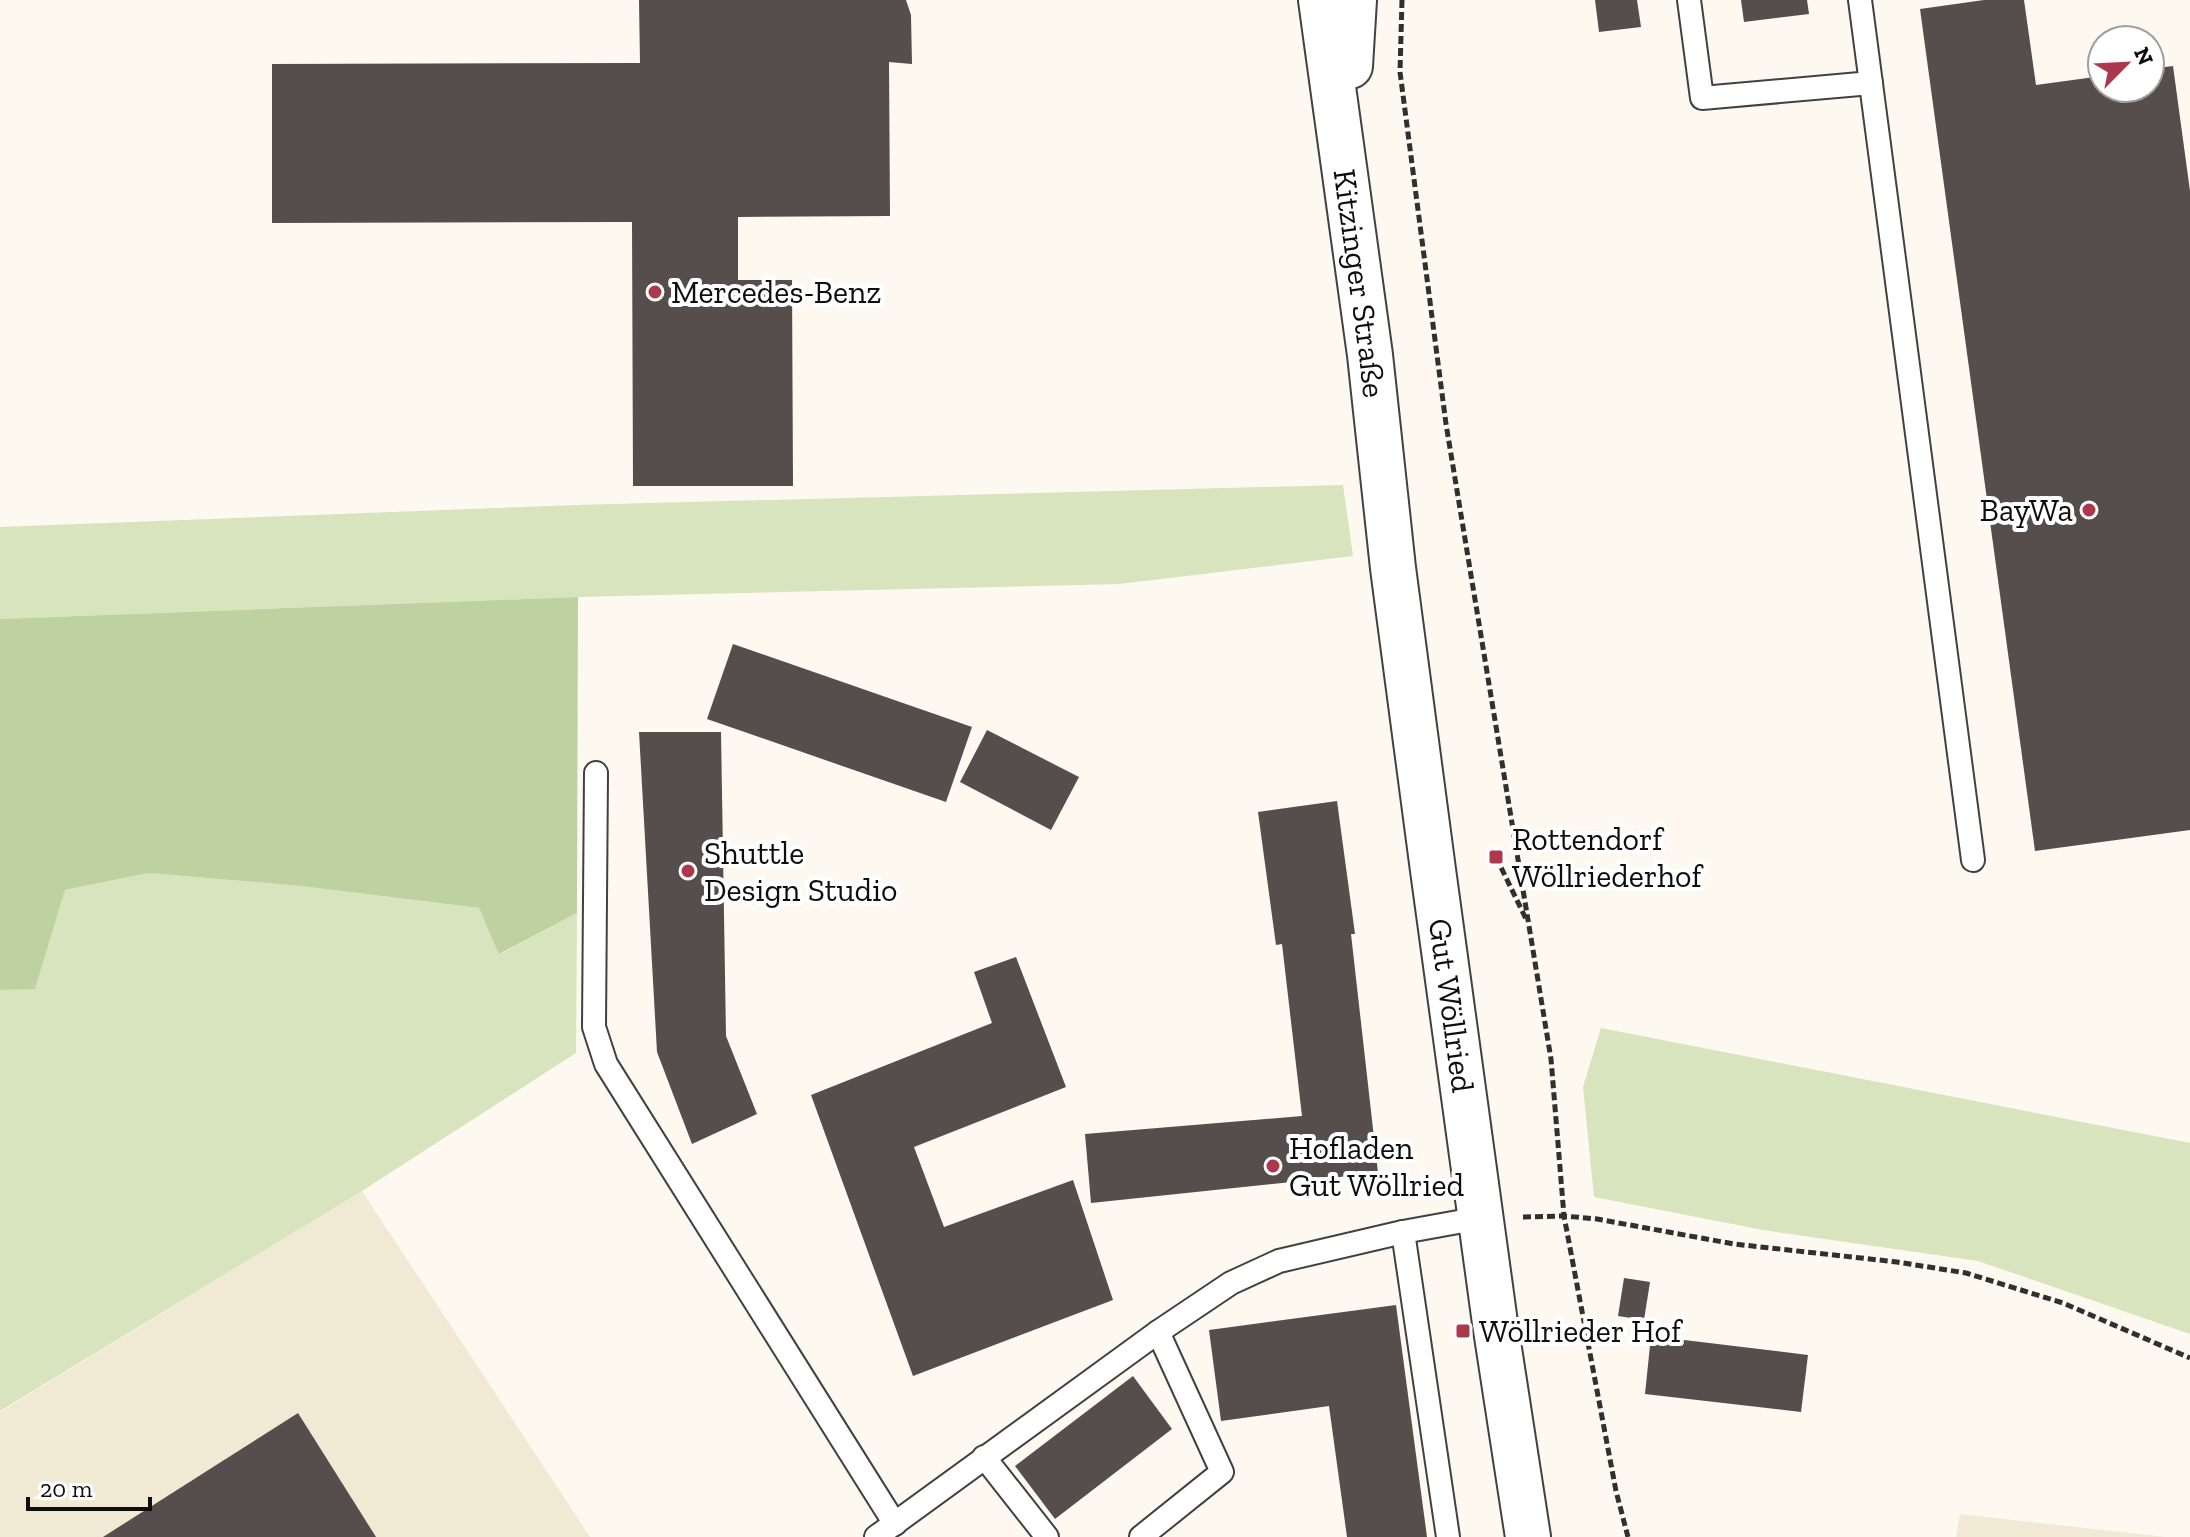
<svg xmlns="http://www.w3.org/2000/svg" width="2190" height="1537" font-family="'Zilla Slab',serif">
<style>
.farmland{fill:#f0ead4}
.green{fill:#d7e4be}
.forest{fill:#bdd2a0}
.building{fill:#554e4c}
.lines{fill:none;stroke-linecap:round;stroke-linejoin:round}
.service-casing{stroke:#414141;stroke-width:26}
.tertiary-casing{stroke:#414141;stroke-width:48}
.path{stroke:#303030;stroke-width:5;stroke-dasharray:8 4;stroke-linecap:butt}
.service{stroke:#fff;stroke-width:22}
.tertiary{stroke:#fff;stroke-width:44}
.poi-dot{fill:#ac384d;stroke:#fff;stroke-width:3}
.labels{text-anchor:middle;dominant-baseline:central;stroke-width:8;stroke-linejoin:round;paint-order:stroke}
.street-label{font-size:32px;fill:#0e0e0e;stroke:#fff}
.poi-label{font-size:32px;fill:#0e0e0e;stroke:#fff;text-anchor:start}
</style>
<rect width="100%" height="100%" fill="#fdf9f1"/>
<g class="farmland">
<path d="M362,1191L590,1537H0V1412Z"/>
<path d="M1960,1514L2166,1537H1956Z"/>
</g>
<g class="green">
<path d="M1343,485L1353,556L1119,584L578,597L0,619V527L575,505Z"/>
<path d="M149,873L301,886L479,908L500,954L577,913L576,1053L362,1191L0,1411V990L35,988L65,890Z"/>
<path d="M1601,1028L2190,1143V1334L1978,1261L1763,1230L1594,1197L1583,1087Z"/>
</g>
<path class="forest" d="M578,597L577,913L499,954L479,908L301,886L149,873L65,890L35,989L0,990V619Z"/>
<g class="building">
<path d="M639,0H906L911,15L912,64L889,62L890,216L738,217V280H792L793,486H633L632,222L272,223V64L640,63Z"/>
<path d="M1595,0H1637L1641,27L1599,32Z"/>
<path d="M1741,0H1807L1809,14L1744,22Z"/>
<path d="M1984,0H2024L2036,85L2102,76V88H2150V69L2173,66L2190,191V830L2035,851L1920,9Z"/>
<path d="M733,644L972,727L946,802L707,719Z"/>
<path d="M987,730L1079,777L1051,830L960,782Z"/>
<path d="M639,732H721L726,1036L757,1114L692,1144L657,1052Z"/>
<path d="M1337,801L1355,934H1351L1378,1173L1091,1203L1085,1134L1302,1116L1282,944L1276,945L1258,812Z"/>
<path d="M1016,957L1066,1087L914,1147L944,1227L1073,1180L1113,1300L913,1376L811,1095L992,1023L974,972Z"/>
<path d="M1624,1278L1650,1282L1644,1320L1618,1316Z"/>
<path d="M1396,1305L1427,1537H1347L1329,1406L1221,1421L1209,1330Z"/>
<path d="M1651,1336L1808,1355L1801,1412L1645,1394Z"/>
<path d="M1133,1376L1172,1429L1055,1519L1015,1466Z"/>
<path d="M298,1413L376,1537H103Z"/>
</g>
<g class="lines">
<g class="service-casing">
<g id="service">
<path d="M1689,0L1702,98L1871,83"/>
<path d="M1860,0L1973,860"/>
<path d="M596,773L594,1027L606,1064L895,1524"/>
<path d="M1403,1232L1448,1537"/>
<path d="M984,1457L1047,1537"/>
<path d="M876,1537L1158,1332L1231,1283L1279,1261L1403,1232L1480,1218"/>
<path d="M1141,1537L1222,1472L1158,1332"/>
</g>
</g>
<g class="tertiary-casing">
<g id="tertiary">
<path id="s1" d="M1321,0L1370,355L1393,568L1433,870L1495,1323L1528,1537"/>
<path d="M1350,66L1354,0"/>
</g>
</g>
<g class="path">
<path d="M1402,0L1400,72L1446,424L1551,1059L1564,1216L1616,1491L1628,1537"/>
<path d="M1496,857L1527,921"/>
<path d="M1523,1217L1564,1216L1597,1219L1734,1244L1897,1262L1966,1273L2063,1303L2190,1358"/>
</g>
<use href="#service" class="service"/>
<use href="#tertiary" class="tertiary"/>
</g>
<g class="poi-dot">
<circle cx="655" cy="292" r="8"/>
<circle cx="2089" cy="510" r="8"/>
<rect x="1488" y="849" width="16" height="16" rx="4"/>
<circle cx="688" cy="871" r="8"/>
<circle cx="1273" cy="1166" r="8"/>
<rect x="1455" y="1323" width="16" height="16" rx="4"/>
</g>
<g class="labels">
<g class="street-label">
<text stroke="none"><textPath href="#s1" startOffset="286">Kitzinger Straße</textPath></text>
<text stroke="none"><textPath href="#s1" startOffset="1014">Gut Wöllried</textPath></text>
</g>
<g class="poi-label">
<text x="671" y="292">Mercedes-Benz</text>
<text x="2073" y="510" text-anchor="end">BayWa</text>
<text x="1512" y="839">Rottendorf<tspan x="1512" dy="37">Wöllriederhof</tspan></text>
<text x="704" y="853">Shuttle<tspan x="704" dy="37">Design Studio</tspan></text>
<text x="1289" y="1148">Hofladen<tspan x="1289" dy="37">Gut Wöllried</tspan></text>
<text x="1479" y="1331">Wöllrieder Hof</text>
</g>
</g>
<g transform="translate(2126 64) rotate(66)"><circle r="38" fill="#ffffff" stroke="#9f9f9f" stroke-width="2"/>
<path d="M0-6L14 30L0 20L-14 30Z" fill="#ac384d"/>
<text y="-12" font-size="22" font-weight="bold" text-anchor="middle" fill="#0e0e0e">N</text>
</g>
<path d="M28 1497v12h122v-12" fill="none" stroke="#0e0e0e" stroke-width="4"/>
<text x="40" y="1497" font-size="24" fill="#0e0e0e" stroke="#ffffff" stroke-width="6" paint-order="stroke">20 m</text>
</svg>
